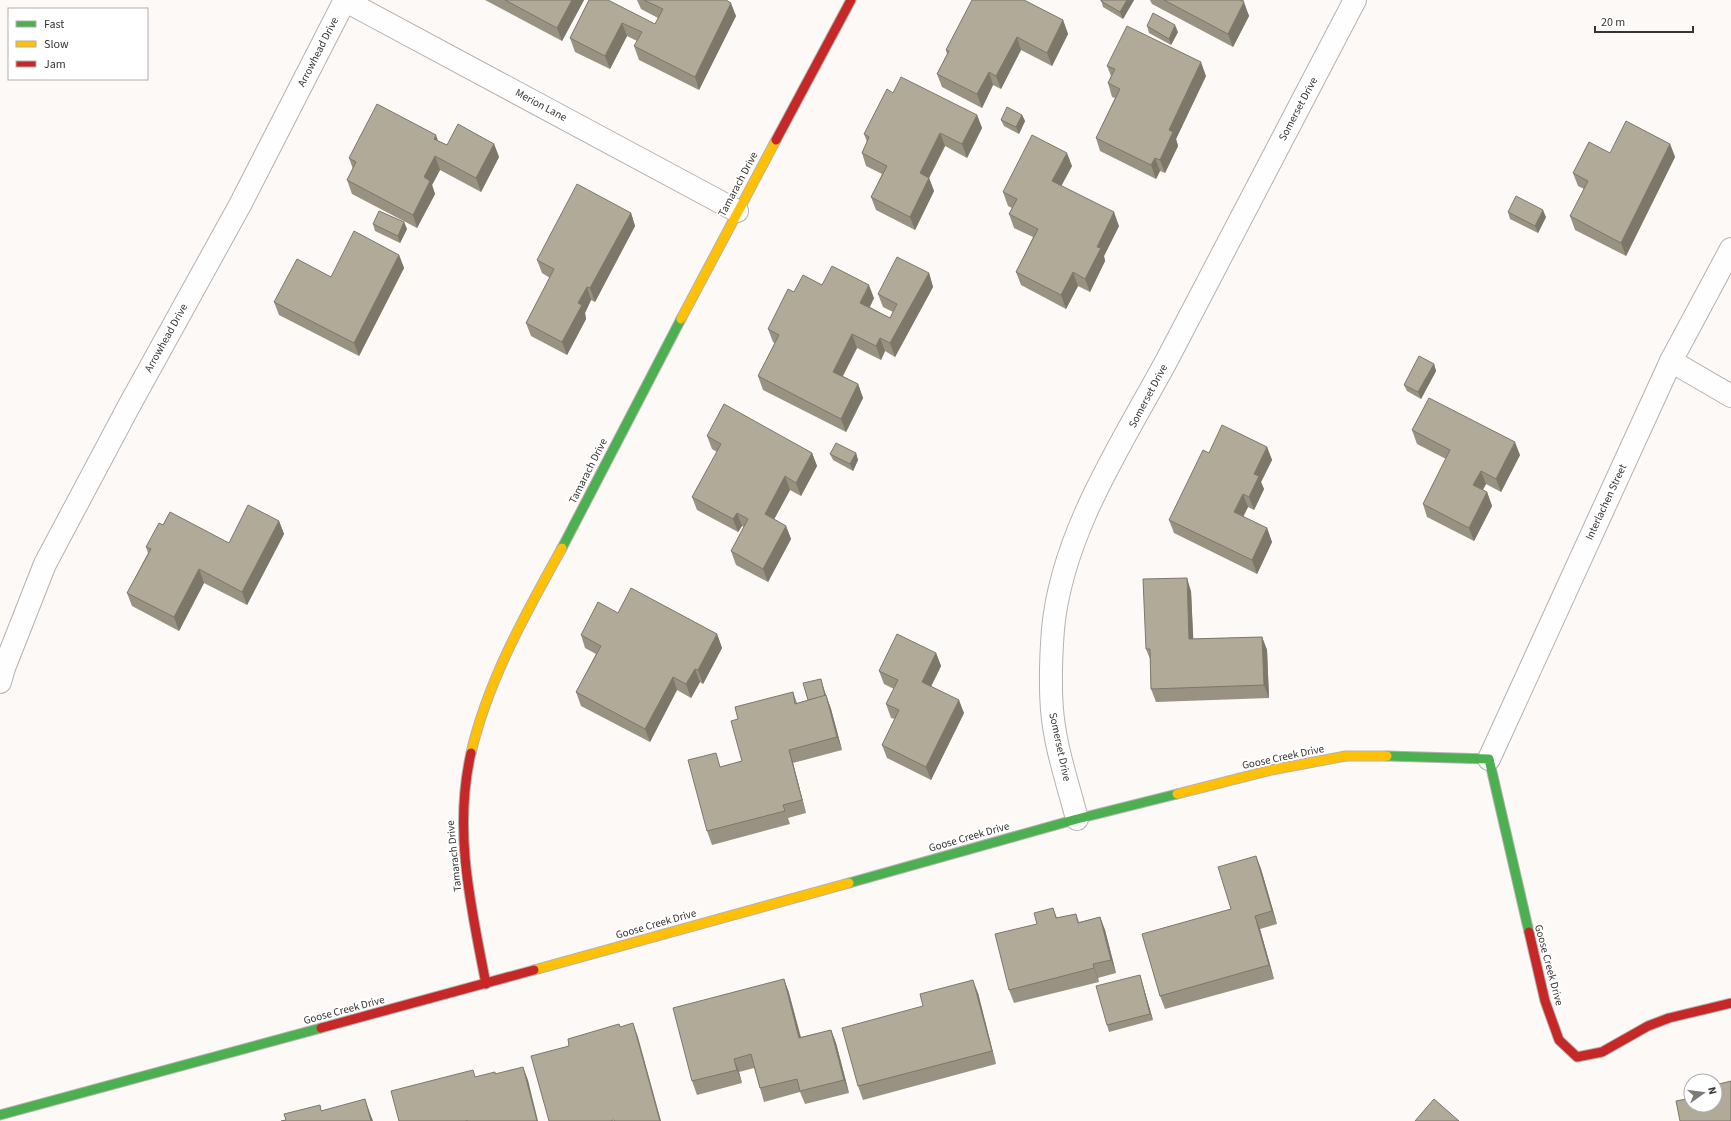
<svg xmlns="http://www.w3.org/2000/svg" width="1731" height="1121" font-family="'Source Sans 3',sans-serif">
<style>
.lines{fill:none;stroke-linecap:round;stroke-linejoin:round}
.street-casing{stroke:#b4b2b0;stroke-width:24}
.fast-casing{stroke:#b4b2b0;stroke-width:11}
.slow-casing{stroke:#b4b2b0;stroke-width:11}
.jam-casing{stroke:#b4b2b0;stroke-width:11}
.street{stroke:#fffefe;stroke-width:22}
.fast{stroke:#4caf50;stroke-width:9}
.slow{stroke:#ffc107;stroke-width:9}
.jam{stroke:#c62828;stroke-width:9}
.wall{fill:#999283}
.shaded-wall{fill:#7d776a}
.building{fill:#b2aa98;stroke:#7d776a}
.labels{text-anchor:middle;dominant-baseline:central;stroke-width:4;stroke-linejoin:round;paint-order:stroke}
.street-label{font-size:11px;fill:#373432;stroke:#fff}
</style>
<rect width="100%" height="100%" fill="#fcf9f7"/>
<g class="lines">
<g class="street-casing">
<g id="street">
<path d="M344,0L737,211"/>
<path d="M1671,361L1731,396"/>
<path d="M0,682L4,668L45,564L129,406L240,205L345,0"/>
<path d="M1489,759L1671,361L1731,249"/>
<path d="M1077,819C1068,784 1055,747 1052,710C1050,684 1051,655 1053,629C1062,532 1123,442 1168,358C1230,239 1293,119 1355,0"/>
</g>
</g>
<g class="fast-casing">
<g id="fast">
<path d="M562,548L681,319"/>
<path d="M1387,756L1489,759L1529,932"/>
<path d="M849,883L1077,819L1177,794"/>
<path d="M0,1115L321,1028"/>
</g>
</g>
<g class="slow-casing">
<g id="slow">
<path d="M681,319L776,140"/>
<path d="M471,753C488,680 526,613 562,548"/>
<path d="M1177,794L1271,770L1346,756H1387"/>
<path d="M534,970L849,883"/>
</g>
</g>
<g class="jam-casing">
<g id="jam">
<path d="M776,140L851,0"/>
<path d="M471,753C453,831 471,907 486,984"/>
<path d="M1529,932L1545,1001L1559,1040L1577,1057L1602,1052L1648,1026L1669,1018L1731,1003"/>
<path d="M321,1028L534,970"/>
</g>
</g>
<use href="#street" class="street"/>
<use href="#fast" class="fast"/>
<use href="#slow" class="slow"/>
<use href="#jam" class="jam"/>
</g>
<g class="wall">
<path d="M485,0H584L562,41Z"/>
<path d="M589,0L655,24L658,18L641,9L637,0H726L736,16L699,90L639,60L634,46L637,41L627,36L610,69L575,52L570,38Z"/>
<path d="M1101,0H1134L1123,19L1103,7Z"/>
<path d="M1150,0H1244L1243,2L1249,16L1233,47L1152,4Z"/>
<path d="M1063,20L1068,34L1052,66L1021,50L1001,89L993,85L982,108L942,87L937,74L947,54L946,50Z"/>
<path d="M1147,26L1178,32L1171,45L1149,33Z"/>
<path d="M1107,66L1206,76L1176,139L1178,146L1165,173L1160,171L1156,179L1100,151L1096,138L1115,98L1112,97L1108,83L1111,76Z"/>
<path d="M977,115L982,128L967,158L945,146L929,178L934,191L915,230L876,210L871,197L882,174L866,166L862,153L867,142L864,134Z"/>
<path d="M1022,115L1025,121L1019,134L1004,126L1001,120Z"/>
<path d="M438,141L447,145L494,144L499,157L481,192L440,170L432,185L435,194L417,228L352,194L347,180L353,169L349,158Z"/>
<path d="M1670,144L1675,157L1626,256L1575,230L1570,216L1584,189L1578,186L1573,173L1610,153Z"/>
<path d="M1072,166L1061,186L1119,226L1104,256L1105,261L1090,292L1078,286L1066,309L1021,285L1016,272L1033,237L1014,228L1009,214L1012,208L1008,206L1003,192Z"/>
<path d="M1508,212L1546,217L1538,233L1510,219Z"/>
<path d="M631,213L635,226L595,302L591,300L585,313L586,319L567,355L531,336L526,323L550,278L542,273L537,260Z"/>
<path d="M404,222L407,229L400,243L375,231L373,224Z"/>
<path d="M399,255L404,268L359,356L279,315L274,302L331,277Z"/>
<path d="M929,273L933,287L895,357L885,351L881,360L857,348L843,376L858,384L863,398L846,432L763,390L758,376L775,343L773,342L768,329L794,292L822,285L874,298L870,307L890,318L893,312L883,307L878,294Z"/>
<path d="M1434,364L1436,371L1421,399L1407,391L1404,385Z"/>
<path d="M1412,430L1520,455L1501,492L1486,484L1483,490L1487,492L1492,506L1474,541L1427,517L1423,504L1446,459L1417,444Z"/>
<path d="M707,436L812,453L817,466L801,496L790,490L774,519L786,526L791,539L768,582L736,565L731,551L744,527L742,526L738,532L697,510L692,497L717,452L712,449Z"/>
<path d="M1267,447L1272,460L1261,482L1264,489L1254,510L1248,507L1243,517L1267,528L1272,542L1257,574L1174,533L1169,520L1209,453Z"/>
<path d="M856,453L858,460L853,471L833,460L830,454Z"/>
<path d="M279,521L284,534L247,605L204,583L179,631L132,606L127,593L148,553L146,547L163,525L229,543Z"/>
<path d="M1191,591L1193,639L1262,637L1267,650L1269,698L1156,702L1151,689L1150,659L1146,649Z"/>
<path d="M618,613L717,634L722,648L703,684L700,682L691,698L677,690L650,742L581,706L576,692L596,654L585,648L581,635Z"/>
<path d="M936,653L941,666L931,686L964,713L931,780L887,758L882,745L895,719L891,718L886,704L894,689L884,684L879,671Z"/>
<path d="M823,686L826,695L831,709L842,750L793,763L806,813L788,818L790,824L712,845L707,831L720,767L742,761L738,719L793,692L797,703L808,700Z"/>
<path d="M1256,856L1261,869L1277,924L1260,929L1274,979L1165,1009L1160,996L1231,909Z"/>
<path d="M1053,908L1057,918L1076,914L1079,922L1100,917L1105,930L1116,973L1098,978L1099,982L1014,1003L1009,990L1037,924Z"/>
<path d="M1140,975L1142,982L1153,1020L1109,1032L1107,1025Z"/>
<path d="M784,979L789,993L801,1037L831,1030L836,1043L849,1093L805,1104L800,1092L764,1102L760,1088L754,1068L739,1072L742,1083L697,1095L692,1081Z"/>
<path d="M978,993L996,1064L863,1100L858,1086L923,1006Z"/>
</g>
<g class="shaded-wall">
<path d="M572,0H584L562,41L557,28Z"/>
<path d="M1127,0H1134L1123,19L1120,12Z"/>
<path d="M1244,2L1249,16L1233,47L1228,34Z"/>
<path d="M731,3L736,16L699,90L695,77Z"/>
<path d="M1063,20L1068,34L1052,66L1047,53Z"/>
<path d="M622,23L627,36L610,69L605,56Z"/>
<path d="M1175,25L1178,32L1171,45L1169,39Z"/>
<path d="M1017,37L1021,50L1001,89L996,76Z"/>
<path d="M1201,62L1206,76L1176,139L1178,146L1165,173L1160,160L1169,130Z"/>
<path d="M989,72L993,85L982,108L977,94Z"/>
<path d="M977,115L982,128L967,158L962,144Z"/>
<path d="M1022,115L1025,121L1019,134L1016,127Z"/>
<path d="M940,133L945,146L925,186L920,173Z"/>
<path d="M436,135L441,149L434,139Z"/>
<path d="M494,144L499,157L481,192L476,178Z"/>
<path d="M1670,144L1675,157L1626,256L1621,243Z"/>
<path d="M1067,153L1072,166L1057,194L1052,181Z"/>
<path d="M435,156L440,170L432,185L435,194L417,228L413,215L424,177Z"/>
<path d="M1155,158L1160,171L1156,179L1151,165Z"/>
<path d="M929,178L934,191L915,230L910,217Z"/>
<path d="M1543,210L1546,217L1538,233L1535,226Z"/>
<path d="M1114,212L1119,226L1104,256L1105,261L1090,292L1085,279L1097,247Z"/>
<path d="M631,213L635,226L595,302L590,288Z"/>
<path d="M404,222L407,229L400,243L398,236Z"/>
<path d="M399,255L404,268L359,356L354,343Z"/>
<path d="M1073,272L1078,286L1066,309L1061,295Z"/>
<path d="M929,273L933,287L895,357L890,343Z"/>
<path d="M869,285L874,298L865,316L860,303Z"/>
<path d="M587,287L591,300L585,313L586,319L567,355L562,342L578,303Z"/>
<path d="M852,334L857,348L838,385L833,372Z"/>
<path d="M880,338L885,351L881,360L876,346Z"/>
<path d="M1434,364L1436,371L1421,399L1418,392Z"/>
<path d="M858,384L863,398L846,432L841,419Z"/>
<path d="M1515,442L1520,455L1501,492L1496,479Z"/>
<path d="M1267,447L1272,460L1261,482L1264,489L1254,510L1249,497L1254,474Z"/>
<path d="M812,453L817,466L801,496L796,483Z"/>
<path d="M856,453L858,460L853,471L850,464Z"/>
<path d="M1481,471L1486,484L1478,498L1473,485Z"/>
<path d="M785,476L790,490L770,527L765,514Z"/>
<path d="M1487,492L1492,506L1474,541L1469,528Z"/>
<path d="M1243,494L1248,507L1239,525L1234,512Z"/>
<path d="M737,513L742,526L738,532L733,519Z"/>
<path d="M279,521L284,534L247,605L242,592Z"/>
<path d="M786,526L791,539L768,582L763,569Z"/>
<path d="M1267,528L1272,542L1257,574L1252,560Z"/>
<path d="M199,569L204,583L179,631L174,617Z"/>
<path d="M1187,578L1191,591L1194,653L1189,639Z"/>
<path d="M717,634L722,648L703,684L698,670Z"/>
<path d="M1262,637L1267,650L1269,698L1264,685Z"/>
<path d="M936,653L941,666L927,695L922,682Z"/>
<path d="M695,669L700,682L691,698L686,684Z"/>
<path d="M673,677L677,690L650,742L645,729Z"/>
<path d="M821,679L823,686L828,703L825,696Z"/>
<path d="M826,695L831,709L842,750L837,737Z"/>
<path d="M959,700L964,713L931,780L926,767Z"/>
<path d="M789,750L793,763L806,813L802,800Z"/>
<path d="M1256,856L1261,869L1277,924L1272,911Z"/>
<path d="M1255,916L1260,929L1274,979L1269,965Z"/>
<path d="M1100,917L1105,930L1116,973L1111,960Z"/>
<path d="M1093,964L1098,978L1099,982L1094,968Z"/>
<path d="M1140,975L1142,982L1153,1020L1150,1014Z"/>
<path d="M784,979L789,993L804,1051L799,1038Z"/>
<path d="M973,980L978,993L996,1064L992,1051Z"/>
<path d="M633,1023L638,1037L661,1121H660Z"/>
<path d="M831,1030L836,1043L849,1093L844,1080Z"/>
<path d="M734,1059L739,1072L742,1083L737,1070Z"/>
<path d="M523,1067L528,1080L538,1121H537Z"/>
<path d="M365,1099L370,1113L373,1121H371Z"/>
</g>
<g class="building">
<path d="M505,0H572L557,28Z"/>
<path d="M589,0H608L655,24L663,9L644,0H726L731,3L695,77L634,46L642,32L622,23L605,56L570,38Z"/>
<path d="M972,0H1024L1063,20L1047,53L1017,37L996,76L989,72L977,94L937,74L949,51L946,50Z"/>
<path d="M1101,0H1127L1120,12L1101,1Z"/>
<path d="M1164,0H1240L1244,2L1228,34Z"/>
<path d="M1153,13L1175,25L1169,39L1147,26Z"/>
<path d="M1127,26L1201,62L1169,130L1173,132L1160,160L1155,158L1151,165L1096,138L1120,89L1108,83L1115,69L1107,66Z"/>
<path d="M901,77L977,115L962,144L940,133L920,173L929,178L910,217L871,197L887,166L862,153L869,137L864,134L887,89L893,93Z"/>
<path d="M377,104L436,135L434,139L447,145L458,124L494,144L476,178L435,156L424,177L430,181L413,215L347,180L356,162L349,158Z"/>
<path d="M1007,107L1022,115L1016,127L1001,120Z"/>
<path d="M1626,121L1670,144L1621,243L1570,216L1588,181L1573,173L1589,142L1610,153Z"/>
<path d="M1032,135L1067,153L1052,181L1114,212L1097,247L1101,248L1085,279L1073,272L1061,295L1016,272L1038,229L1009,214L1017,199L1003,192Z"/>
<path d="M577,184L631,213L590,288L587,287L578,303L582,305L562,342L526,323L554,269L537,260Z"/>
<path d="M1516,196L1543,210L1535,226L1508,212Z"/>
<path d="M379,211L404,222L398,236L373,224Z"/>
<path d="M354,231L399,255L354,343L274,302L297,259L331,277Z"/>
<path d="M897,257L929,273L890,343L880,338L876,346L852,334L833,372L858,384L841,419L758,376L779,335L768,329L788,289L794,292L803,275L822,285L832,266L869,285L860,303L890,318L897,304L878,294Z"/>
<path d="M1419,356L1434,364L1418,392L1404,385Z"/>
<path d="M1429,398L1515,442L1496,479L1481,471L1473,485L1487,492L1469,528L1423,504L1450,450L1412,430Z"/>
<path d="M724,404L812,453L796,483L785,476L765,514L786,526L763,569L731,551L748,519L737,513L733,519L692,497L721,444L707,436Z"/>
<path d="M1222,425L1267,447L1254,474L1259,476L1249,497L1243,494L1234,512L1267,528L1252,560L1169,520L1203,450L1209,453Z"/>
<path d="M836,443L856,453L850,464L830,454Z"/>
<path d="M248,505L279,521L242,592L199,569L174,617L127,593L151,549L146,547L159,523L163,525L170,512L229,543Z"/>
<path d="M1187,578L1189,639L1262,637L1264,685L1151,689L1150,649H1146L1143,579Z"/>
<path d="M631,588L717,634L698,670L695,669L686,684L673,677L645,729L576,692L601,646L581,635L598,602L618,613Z"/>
<path d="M897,634L936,653L922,682L959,700L926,767L882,745L899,710L886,704L898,680L879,671Z"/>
<path d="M821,679L825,696L808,700L803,683Z"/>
<path d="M793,692L795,704L826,695L837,737L789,750L802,800L783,805L785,811L707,831L688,760L716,753L720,767L742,761L731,721L738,719L735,707Z"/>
<path d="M1256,856L1272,911L1255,916L1269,965L1160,996L1142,934L1231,909L1218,867Z"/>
<path d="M1053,908L1056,918L1076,914L1078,923L1100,917L1111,960L1093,964L1094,968L1009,990L995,934L1037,924L1034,913Z"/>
<path d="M1140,975L1150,1014L1107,1025L1096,986Z"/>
<path d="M784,979L799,1038L831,1030L844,1080L800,1091L797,1079L760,1088L751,1054L734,1059L737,1070L692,1081L673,1008Z"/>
<path d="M973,980L992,1051L858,1086L842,1028L923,1006L920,994Z"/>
<path d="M633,1023L660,1121H615L614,1120L610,1121H549L531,1056L569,1046L568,1039L619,1024L620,1027Z"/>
<path d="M523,1067L537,1121H467V1120L465,1121H399L391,1091L473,1070L475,1077L495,1072V1074Z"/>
<path d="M1731,1081V1121H1680L1676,1101L1691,1098V1105H1715V1085Z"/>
<path d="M365,1099L371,1121H281L286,1120L284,1114L320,1105L321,1111Z"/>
<path d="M1434,1099L1459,1121H1415Z"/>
</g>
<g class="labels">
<g class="street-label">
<text transform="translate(318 52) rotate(-63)">Arrowhead Drive</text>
<text transform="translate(541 105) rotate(28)">Merion Lane</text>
<text transform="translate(1298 109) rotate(-62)">Somerset Drive</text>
<text transform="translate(738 184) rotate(-62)">Tamarach Drive</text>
<text transform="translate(166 338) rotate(-61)">Arrowhead Drive</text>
<text transform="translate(1148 396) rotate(-62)">Somerset Drive</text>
<text transform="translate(588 471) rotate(-63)">Tamarach Drive</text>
<text transform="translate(1606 502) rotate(-65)">Interlachen Street</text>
<text transform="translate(1060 747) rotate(78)">Somerset Drive</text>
<text transform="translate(1283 757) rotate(-12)">Goose Creek Drive</text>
<text transform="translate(969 837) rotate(-16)">Goose Creek Drive</text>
<text transform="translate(454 856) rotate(-96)">Tamarach Drive</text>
<text transform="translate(656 924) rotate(-16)">Goose Creek Drive</text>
<text transform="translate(1549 965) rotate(75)">Goose Creek Drive</text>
<text transform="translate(344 1010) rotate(-15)">Goose Creek Drive</text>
</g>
</g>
<rect x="8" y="8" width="140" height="72" fill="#ffffff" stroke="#afaead"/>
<rect x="16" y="21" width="20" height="6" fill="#4caf50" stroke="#afaead"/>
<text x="44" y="28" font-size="12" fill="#373432">Fast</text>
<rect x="16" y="41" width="20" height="6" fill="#ffc107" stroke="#afaead"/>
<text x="44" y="48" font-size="12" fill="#373432">Slow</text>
<rect x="16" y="61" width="20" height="6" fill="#c62828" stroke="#afaead"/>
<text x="44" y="68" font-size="12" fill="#373432">Jam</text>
<g transform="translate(1703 1093) rotate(76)"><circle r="19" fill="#ffffff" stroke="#afaead"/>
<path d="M0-3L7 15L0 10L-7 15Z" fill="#7c7977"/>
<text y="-6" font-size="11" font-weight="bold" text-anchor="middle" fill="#373432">N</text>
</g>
<path d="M1595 26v6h98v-6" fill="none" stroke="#373432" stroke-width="2"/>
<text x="1601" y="26" font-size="12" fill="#373432" stroke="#ffffff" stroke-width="3" paint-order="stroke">20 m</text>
</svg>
